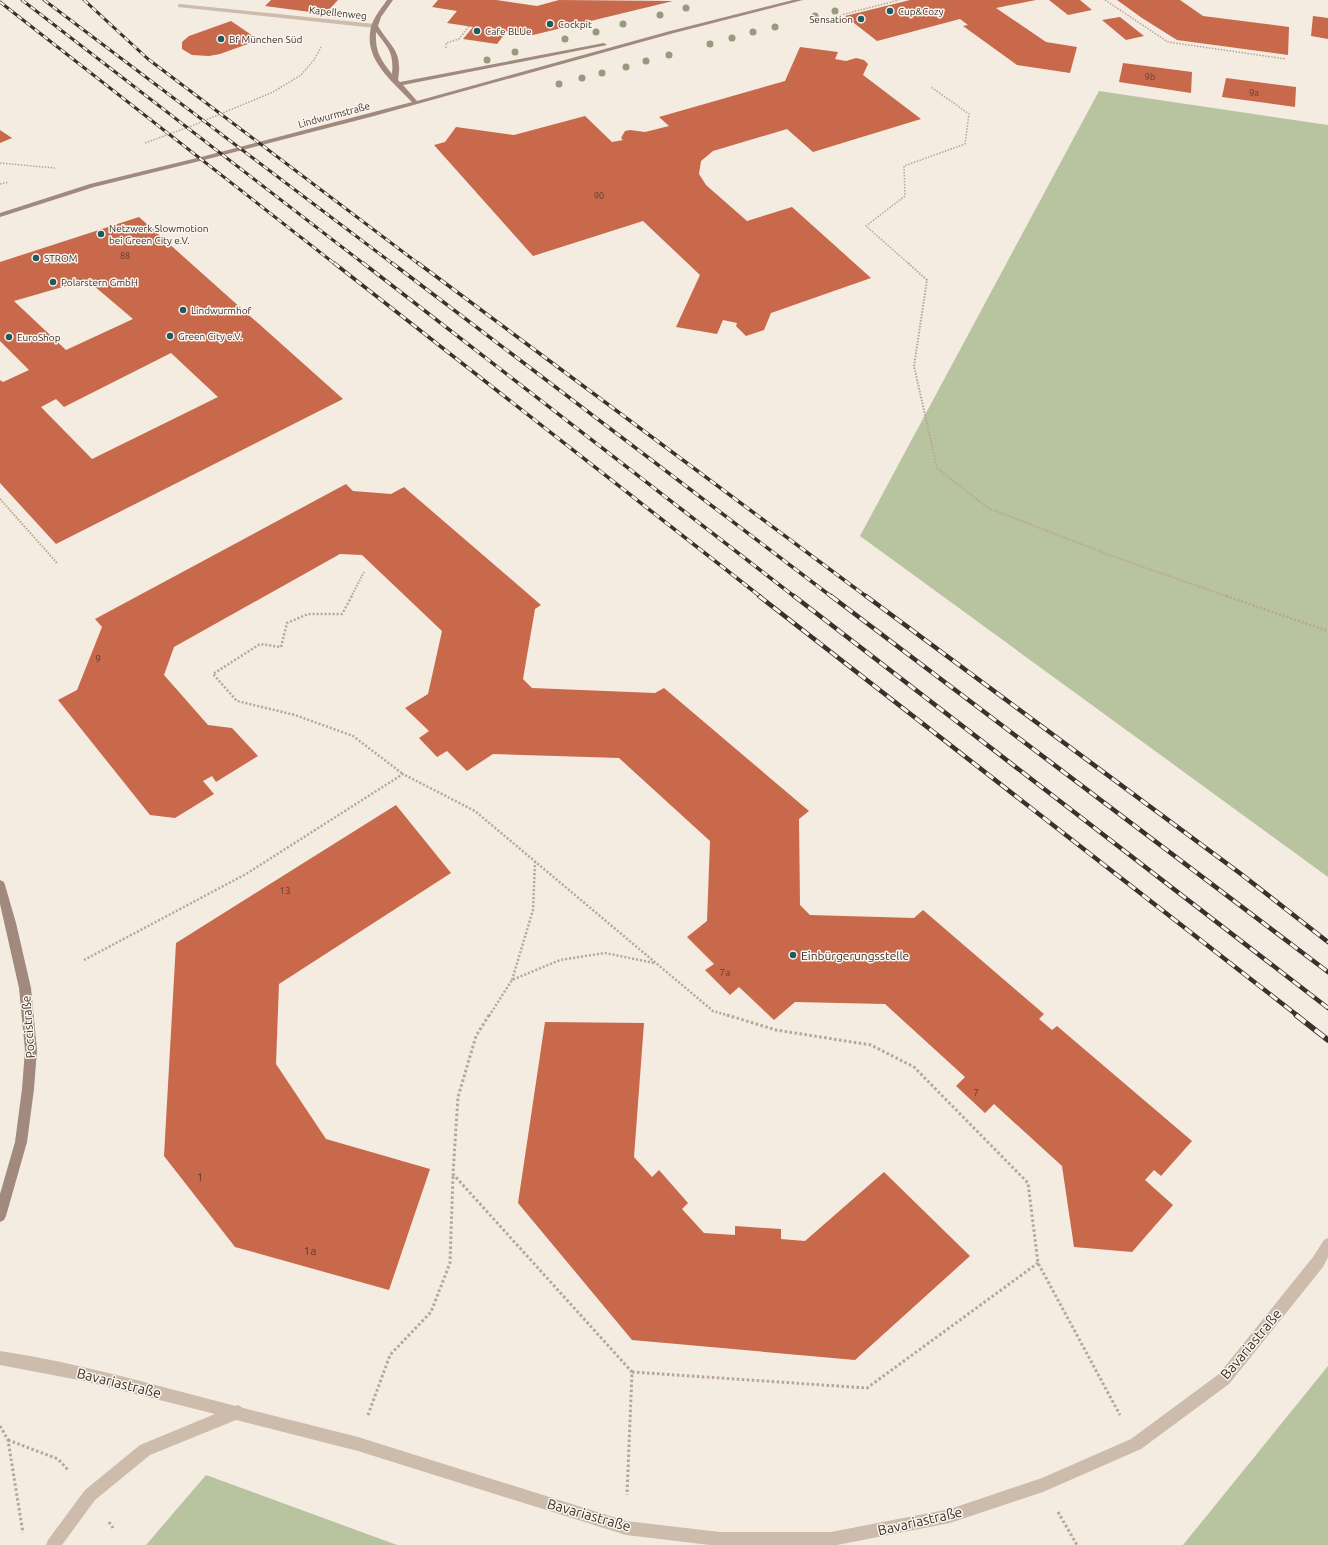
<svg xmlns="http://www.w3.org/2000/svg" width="1328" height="1545" font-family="Ubuntu,sans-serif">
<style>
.green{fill:#b8c4a0}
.building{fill:#c8694b;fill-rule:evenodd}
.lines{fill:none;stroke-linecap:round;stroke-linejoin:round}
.path-far3{stroke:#b9a596;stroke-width:1.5;stroke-dasharray:1.5 1.5;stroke-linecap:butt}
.path-far2{stroke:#b9a596;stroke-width:2;stroke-dasharray:1.5 1.5;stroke-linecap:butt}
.path-far1{stroke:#b9a596;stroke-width:2.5;stroke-dasharray:2 2;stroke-linecap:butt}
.path{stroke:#b9a596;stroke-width:3;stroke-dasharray:2.5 2.5;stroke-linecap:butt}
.minor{fill:#cdbbac;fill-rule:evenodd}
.secondary{fill:#a18a7d;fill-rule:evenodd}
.rail-far3-casing{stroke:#3b302b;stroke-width:3}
.rail-far2-casing{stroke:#3b302b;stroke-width:3.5}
.rail-far1-casing{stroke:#3b302b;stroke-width:4.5}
.rail-casing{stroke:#3b302b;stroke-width:5.5}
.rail-far3{stroke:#fbf5ee;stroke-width:2;stroke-dasharray:5.5;stroke-linecap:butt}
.rail-far2{stroke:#fbf5ee;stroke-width:2.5;stroke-dasharray:7;stroke-linecap:butt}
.rail-far1{stroke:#fbf5ee;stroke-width:3;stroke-dasharray:9;stroke-linecap:butt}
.rail{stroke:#fbf5ee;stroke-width:4;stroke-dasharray:12;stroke-linecap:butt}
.tree{fill:#969b7f}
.poi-dot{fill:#1f5a5e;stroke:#fbf5ee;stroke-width:1.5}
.labels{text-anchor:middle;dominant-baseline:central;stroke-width:3;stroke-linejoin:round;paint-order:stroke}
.far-number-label{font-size:9px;fill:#5e3e33}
.far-poi-label{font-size:10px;fill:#3b302b;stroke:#fbf5ee;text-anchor:start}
.far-street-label{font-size:10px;fill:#3b302b;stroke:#fbf5ee}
.number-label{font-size:10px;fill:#5e3e33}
.poi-label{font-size:12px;fill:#3b302b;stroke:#fbf5ee;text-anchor:start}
.street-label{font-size:12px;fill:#3b302b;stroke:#fbf5ee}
.near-number-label{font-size:12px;fill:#5e3e33}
.near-street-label{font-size:14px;fill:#3b302b;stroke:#fbf5ee}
</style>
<rect width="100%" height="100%" fill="#f4ebe1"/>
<g class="green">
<path d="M1099,91L1328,125V877L860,536Z"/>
<path d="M1328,1366V1545H1183Z"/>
<path d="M206,1475L397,1545H146Z"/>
</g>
<g class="building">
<path d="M271,0H338L325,14L265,6Z"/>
<path d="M438,0H496L537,6L559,0L673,1L533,35L507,31L497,44L463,39L473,27L447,23L457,11L432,7Z"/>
<path d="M910,0H1036L996,8L1046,42L1077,47L1070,73L1017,65L963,26L968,25L960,19L877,41L845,16Z"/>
<path d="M1049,0H1080L1092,10L1068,15Z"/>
<path d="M1117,0H1180L1203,16L1289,27L1288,55L1177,40L1142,18Z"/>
<path d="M1313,16L1328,18V39L1311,36Z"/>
<path d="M1120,17L1144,36L1126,40L1102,20Z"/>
<path d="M231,21L259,40L220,54L209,56L192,55L182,49V42L189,36Z"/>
<path d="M800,47L838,52L835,59L846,61L856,58L864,60L868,64L863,75L921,119L813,152L787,129L713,151L701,161L699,174L706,185L747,221L792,207L871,278L771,313L764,330L746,336L736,326L737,323L723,320L717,334L676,327L700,275L643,221L533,256L434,145L445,142L456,127L514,135L585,116L612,142L623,140L621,138L625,131L630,130L645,132L669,126L659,117L785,81Z"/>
<path d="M1123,63L1192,72L1191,93L1119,82Z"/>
<path d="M1226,78L1296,87L1295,107L1222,97Z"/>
<path d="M0,130L12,138L0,143Z"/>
<path d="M139,217L343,399L56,544L0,483V380L3,382L29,370L0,341V262ZM87,280L133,319L66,350L14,301ZM171,353L218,397L92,459L41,407L56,399L64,407Z"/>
<path d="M346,484L353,491L391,494L404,487L541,605L535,609L523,679L532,688L655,693L664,688L809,811L799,819L800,905L810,915L914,918L923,910L1044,1014L1039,1019L1052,1030L1057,1026L1192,1141L1161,1176L1154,1170L1145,1180L1173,1205L1132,1252L1074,1247L1062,1166L994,1104L985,1113L956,1086L965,1077L885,1004L795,1002L774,1020L739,987L730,995L705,970L714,964L687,937L707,921L710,841L619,758L493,754L467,771L447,751L437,757L419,738L429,731L405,708L428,694L442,631L362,555L340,554L174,647L164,675L208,725L232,728L258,756L216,782L212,776L203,781L214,794L175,818L150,815L58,700L77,690L102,627L95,619Z"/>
<path d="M396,805L451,873L279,984L276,1064L326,1139L430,1169L389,1290L235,1247L164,1156L176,943Z"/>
<path d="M545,1022L644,1023L634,1157L652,1177L659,1170L688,1203L682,1209L704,1233L735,1235V1226L781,1229V1239L805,1241L884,1172L970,1256L855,1360L632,1340L518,1203Z"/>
</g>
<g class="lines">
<g class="path-far3">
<path d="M1105,0L1168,42L1286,59"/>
<path d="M814,22L899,0"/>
<path d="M446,48V43L459,39L469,26"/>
<path d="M145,143L194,125L273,92L301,75L314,60L321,47"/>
<path d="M0,163L55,168"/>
<path d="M0,184L9,182"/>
<path d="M909,264L866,226L905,196L904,166L965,144L969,114L931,87"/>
</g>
<g class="path-far2">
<path d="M908,263L927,280L914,366L937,468L988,508L1115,557L1229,597"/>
<path d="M0,499L57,563"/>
<path d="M351,597L364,572"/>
</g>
<g class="path-far1">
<path d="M352,596L342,614H308L287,623L281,647L260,644L213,674L237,701L295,715L353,736L403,774"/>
<path d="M1226,596L1328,631"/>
<path d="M84,960L246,874L403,774L475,811L713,1011L730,1016"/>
<path d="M512,980L533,910L535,862"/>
<path d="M489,1016L512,980L560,960L605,953L654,963"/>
</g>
<g class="path">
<path d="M489,1015L476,1036L458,1097L453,1174L632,1372L627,1495"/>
<path d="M727,1015L776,1030L871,1045L914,1067L1028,1183L1038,1263L1120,1415"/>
<path d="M632,1372L867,1388L1038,1263"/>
<path d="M368,1415L390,1355L431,1312L450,1263L453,1175"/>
<path d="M0,1426L8,1440L23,1533"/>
<path d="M8,1440L58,1459L69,1471"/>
<path d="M1058,1512L1077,1545"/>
<path d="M109,1522L113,1528"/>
</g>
<g class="minor">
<path d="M180,4L375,24L378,26L375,28L178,7V5Z"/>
<path d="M1328,1238V1257L1323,1267L1229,1384L1141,1449L1043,1492L950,1523L837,1545H710L626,1535L358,1451L236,1420L150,1455L95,1500L62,1545H46L48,1540L85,1490L140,1445L215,1414L84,1381L0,1365V1351C80,1363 158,1386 236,1406L238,1405L243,1408L358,1437L626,1521L720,1532H831L950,1509L1042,1478L1131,1439L1219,1374L1313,1257L1324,1240Z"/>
</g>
<g class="secondary">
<path d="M387,0H393L381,17L378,26C391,48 403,50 398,80L400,82L604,43L607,45L403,85L417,101L670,31L793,0H803L674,33L374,116L204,160L94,187L0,217V213L90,184L201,157L412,102C394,83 366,61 370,33C371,20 380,10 387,0ZM376,32C388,48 394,52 392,74C380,59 375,51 376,32Z"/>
<path d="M0,880L4,882L5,885L16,923L31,988L37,1050L34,1089L27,1142L6,1216L4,1220L0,1222V1194L15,1142L22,1089L25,1050L19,988L0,904Z"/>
</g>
<g class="rail-far3-casing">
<g id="rail-far3">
<path d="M22,0L364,264"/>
<path d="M44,0L393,264"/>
<path d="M84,0L148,59L419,264"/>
<path d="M0,2L335,264"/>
</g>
</g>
<g class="rail-far2-casing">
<g id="rail-far2">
<path d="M334,263L761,597"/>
<path d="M363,263L795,597"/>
<path d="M392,263L832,597"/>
<path d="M418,263L867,597"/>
</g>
</g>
<g class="rail-far1-casing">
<g id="rail-far1">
<path d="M759,596L1298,1016"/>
<path d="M794,596L1328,1008"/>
<path d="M831,596L1328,972"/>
<path d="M866,596L1241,874L1328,942"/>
</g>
</g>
<g class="rail-casing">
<path id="rail" d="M1296,1015L1328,1040"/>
</g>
<use href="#rail-far3" class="rail-far3"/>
<use href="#rail-far2" class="rail-far2"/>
<use href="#rail-far1" class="rail-far1"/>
<use href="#rail" class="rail"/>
</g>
<g class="tree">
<circle cx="686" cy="8" r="3.5"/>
<circle cx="835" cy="11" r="3.5"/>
<circle cx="660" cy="15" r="3.5"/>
<circle cx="815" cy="16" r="3.5"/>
<circle cx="623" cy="24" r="3.5"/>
<circle cx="775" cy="27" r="3.5"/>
<circle cx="596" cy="32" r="3.5"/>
<circle cx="753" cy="32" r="3.5"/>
<circle cx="732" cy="38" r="3.5"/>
<circle cx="565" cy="39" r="3.5"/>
<circle cx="710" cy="44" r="3.5"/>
<circle cx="515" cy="52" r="3.5"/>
<circle cx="669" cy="55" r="3.5"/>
<circle cx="487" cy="60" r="3.5"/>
<circle cx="646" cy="61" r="3.5"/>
<circle cx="626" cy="67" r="3.5"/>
<circle cx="602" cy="73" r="3.5"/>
<circle cx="582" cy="78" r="3.5"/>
<circle cx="559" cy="84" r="3.5"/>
</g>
<g class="poi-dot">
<circle cx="890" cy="11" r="4"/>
<circle cx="861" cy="19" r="4"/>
<circle cx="550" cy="24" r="4"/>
<circle cx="477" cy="31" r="4"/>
<circle cx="221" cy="39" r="4"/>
<circle cx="101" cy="234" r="4"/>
<circle cx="36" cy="258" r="4"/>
<circle cx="53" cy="282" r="4"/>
<circle cx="183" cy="310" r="4"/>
<circle cx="170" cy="336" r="4"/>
<circle cx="9" cy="337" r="4"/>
<circle cx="793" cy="955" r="4"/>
</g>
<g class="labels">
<g class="far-number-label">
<text x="1150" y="77">9b</text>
<text x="1254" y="93">9a</text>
<text x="599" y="196">90</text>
<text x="125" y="256">88</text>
</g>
<g class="far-poi-label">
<text x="898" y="11">Cup&amp;Cozy</text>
<text x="853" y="19" text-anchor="end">Sensation</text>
<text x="558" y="24">Cockpit</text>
<text x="485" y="31">Cafe BLUe</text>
<text x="229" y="39">Bf München Süd</text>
<text x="109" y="228">Netzwerk Slowmotion<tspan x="109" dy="12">bei Green City e.V.</tspan></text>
<text x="44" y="258">STROM</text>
<text x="61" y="282">Polarstern GmbH</text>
<text x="191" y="310">Lindwurmhof</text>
<text x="178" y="336">Green City e.V.</text>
<text x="17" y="337">EuroShop</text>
</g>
<g class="far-street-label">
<text transform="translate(338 13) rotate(6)">Kapellenweg</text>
<text transform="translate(334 115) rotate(-15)">Lindwurmstraße</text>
</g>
<g class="number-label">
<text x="98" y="658">9</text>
<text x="285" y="890">13</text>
<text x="725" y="972">7a</text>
<text x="976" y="1092">7</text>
</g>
<g class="poi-label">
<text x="801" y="955">Einbürgerungsstelle</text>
</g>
<g class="street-label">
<text transform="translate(28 1027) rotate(-94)">Poccistraße</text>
</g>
<g class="near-number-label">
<text x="200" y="1176">1</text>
<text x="310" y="1250">1a</text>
</g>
<g class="near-street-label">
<text transform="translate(1251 1344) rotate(-50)">Bavariastraße</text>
<text transform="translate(119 1383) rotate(14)">Bavariastraße</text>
<text transform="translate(589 1515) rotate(16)">Bavariastraße</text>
<text transform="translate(920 1521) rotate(-13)">Bavariastraße</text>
</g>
</g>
</svg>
